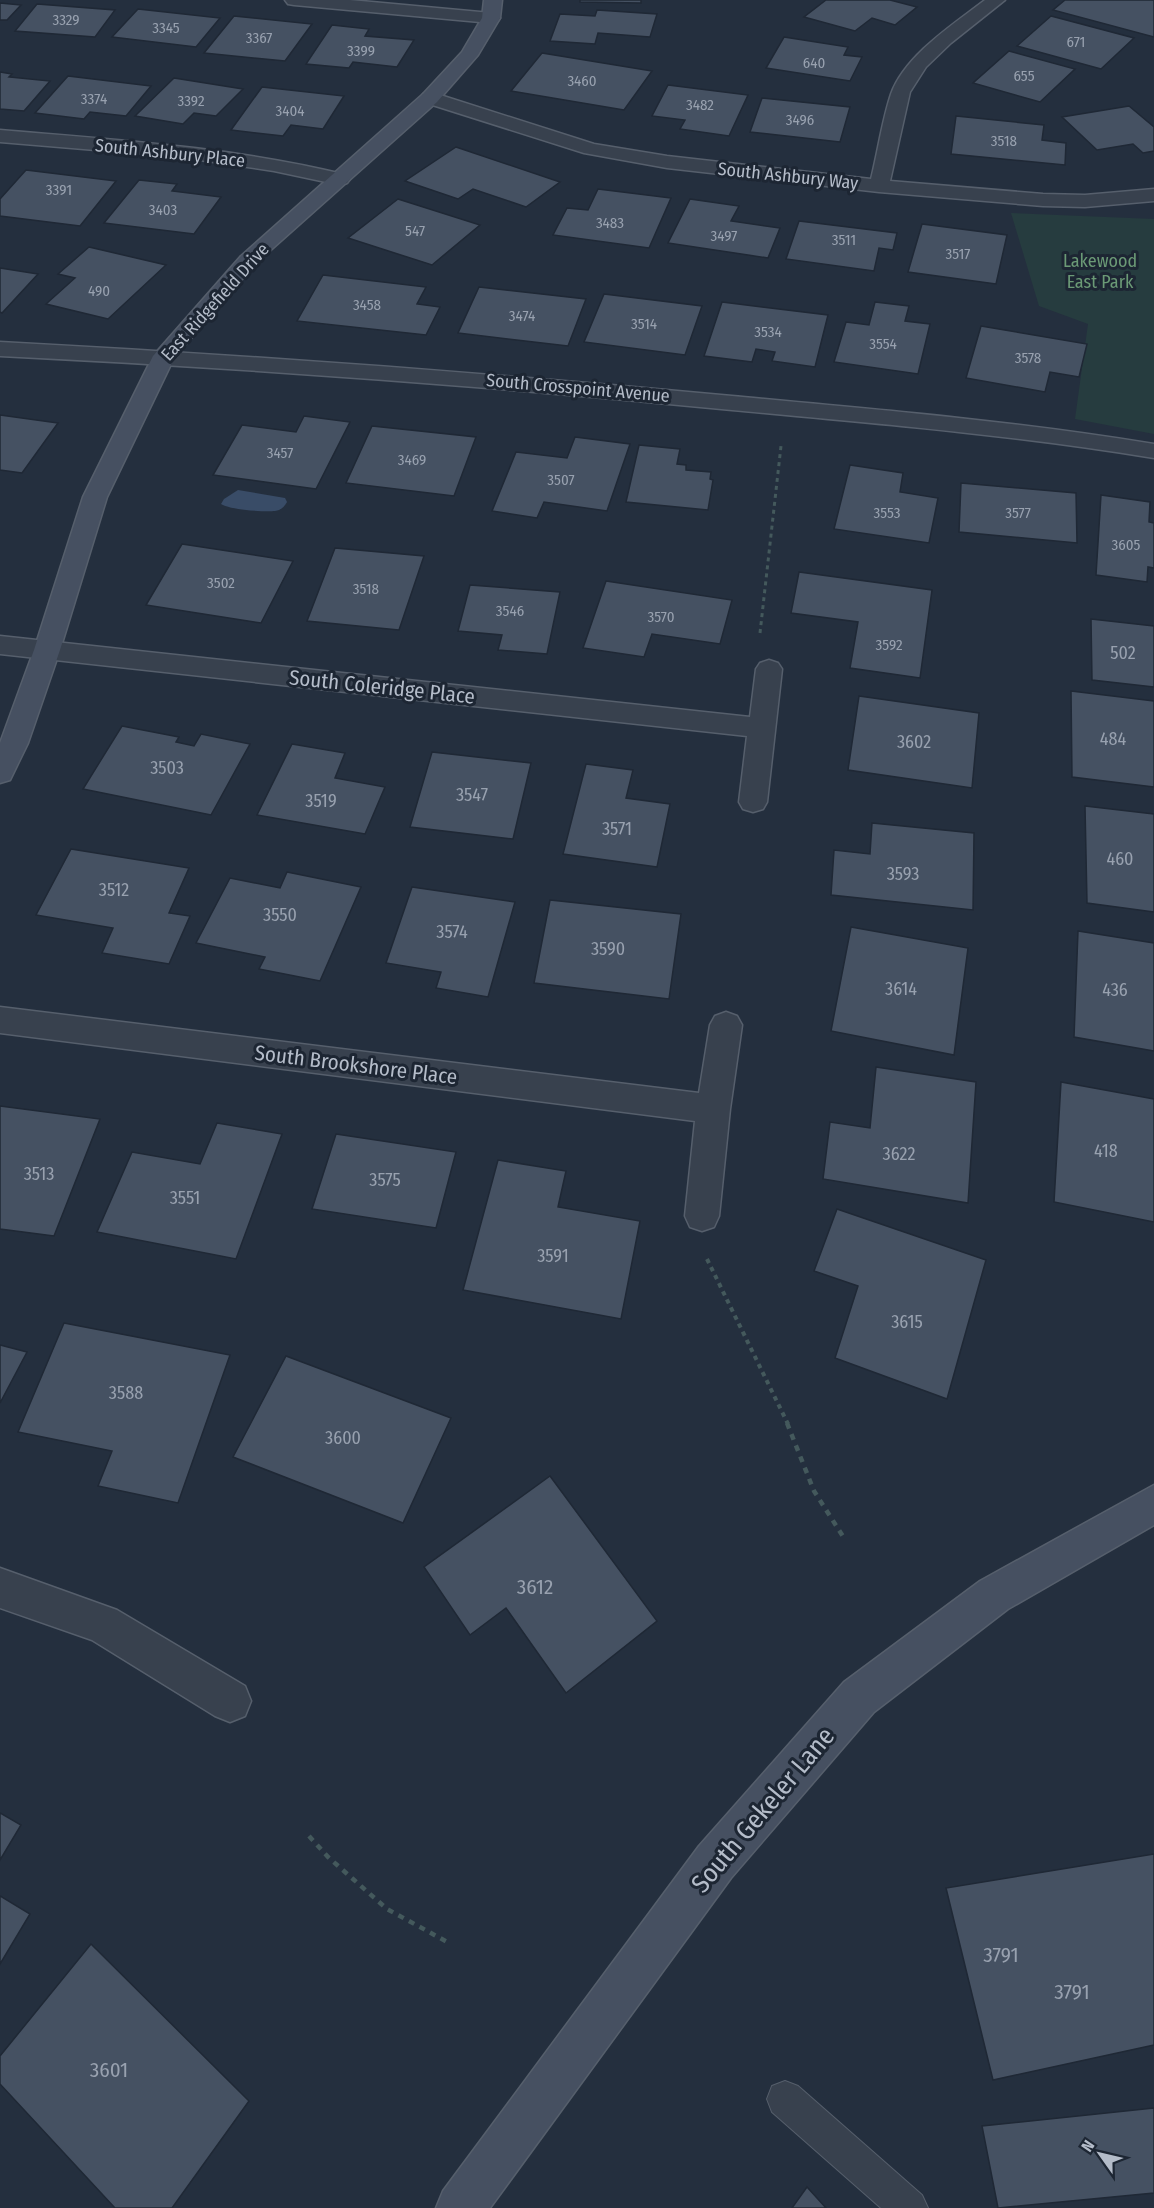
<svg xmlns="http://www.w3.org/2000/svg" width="1154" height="2208" font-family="'Fira Sans Condensed',sans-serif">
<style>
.green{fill:#263c3f}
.water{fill:#394c67}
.building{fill:#455162;stroke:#1f2835;stroke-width:1.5}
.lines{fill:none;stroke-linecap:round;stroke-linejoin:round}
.lane-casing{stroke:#565f6c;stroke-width:2}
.street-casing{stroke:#565f6c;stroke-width:3}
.secondary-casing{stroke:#565f6c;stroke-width:3}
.path-far2{stroke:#44595c;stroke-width:3;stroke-dasharray:4 4;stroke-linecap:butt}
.path-far1{stroke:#44595c;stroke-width:4;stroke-dasharray:4.5 4.5;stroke-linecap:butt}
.path{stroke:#44595c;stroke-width:4.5;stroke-dasharray:6 6;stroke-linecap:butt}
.lane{fill:#38414e;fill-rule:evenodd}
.street{fill:#38414e;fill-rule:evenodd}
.secondary{fill:#465061;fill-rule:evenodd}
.labels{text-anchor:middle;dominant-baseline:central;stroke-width:6;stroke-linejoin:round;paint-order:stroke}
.far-number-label{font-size:15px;fill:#98a1af}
.far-street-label{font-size:18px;fill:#b4bcc9;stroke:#1d2633}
.far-park-label{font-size:18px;fill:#6b9a76;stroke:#1d2633}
.number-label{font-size:18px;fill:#98a1af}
.street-label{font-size:21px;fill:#b4bcc9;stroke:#1d2633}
.near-number-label{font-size:21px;fill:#98a1af}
.near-street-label{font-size:26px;fill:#b4bcc9;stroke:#1d2633}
</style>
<rect width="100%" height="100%" fill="#242f3e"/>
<path class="green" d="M1011,213L1154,219V434L1075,419L1088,324L1039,306Z"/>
<path class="water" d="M238,490L285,498L287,502C284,507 281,510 275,511C264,512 230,510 221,504L224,499Z"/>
<g class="building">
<path d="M580,0H641V3L580,2Z"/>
<path d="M826,0H890L917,7L895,25L872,18L855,31L804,17Z"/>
<path d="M1065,0H1154V37L1053,10Z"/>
<path d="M0,3L21,5L7,20H0Z"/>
<path d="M37,4L115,10L95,37L15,31Z"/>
<path d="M138,9L220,18L196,47L112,37Z"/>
<path d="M597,10L657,14L650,37L598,33L595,44L550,41L560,14L595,16Z"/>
<path d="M234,16L312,24L285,61L204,53Z"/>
<path d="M1051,16L1134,38L1101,69L1017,46Z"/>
<path d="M332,25L369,29L365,36L414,40L397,67L353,62L349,68L306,64Z"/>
<path d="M784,37L848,47L844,55L862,57L850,81L766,68Z"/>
<path d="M1009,51L1075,69L1040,102L973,83Z"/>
<path d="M542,53L652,71L624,110L511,91Z"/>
<path d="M0,72L12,74L9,77L50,81L24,111L0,109Z"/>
<path d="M68,76L151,86L126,116L90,112L84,119L35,113Z"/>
<path d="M174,78L243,89L216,116L194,113L183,124L135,116Z"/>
<path d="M668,85L748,95L729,136L680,129L685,120L652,116Z"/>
<path d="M262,87L344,96L323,129L291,125L283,136L231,130Z"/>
<path d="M762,98L850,107L840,142L750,132Z"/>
<path d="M1129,106L1154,127V151L1143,153L1133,144L1097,150L1062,117Z"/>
<path d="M956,116L1044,125L1042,140L1066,143L1065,165L951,154Z"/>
<path d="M456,147L560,182L526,207L473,189L458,199L405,181Z"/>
<path d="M26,170L116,181L80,226L0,216V199Z"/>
<path d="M139,180L177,184L172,191L221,197L194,234L104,223Z"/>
<path d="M598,189L671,198L649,248L553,235L567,208L588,210Z"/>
<path d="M398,199L480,225L432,265L348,238Z"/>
<path d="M690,199L739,206L731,221L780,228L768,258L668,243Z"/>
<path d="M799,221L897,233L893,250L879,248L874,271L786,259Z"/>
<path d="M922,224L1007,235L996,284L908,272Z"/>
<path d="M89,247L166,265L108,319L46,304L75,278L58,274Z"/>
<path d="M0,268L38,274L2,313L0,312Z"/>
<path d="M323,275L426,287L417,304L440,307L426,335L297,321Z"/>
<path d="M479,287L586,299L568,346L458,333Z"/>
<path d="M604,294L702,306L685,355L584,342Z"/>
<path d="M722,302L828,315L815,367L772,361L775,352L756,349L752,362L704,356Z"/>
<path d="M875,302L909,306L905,321L930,324L918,374L834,362L846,322L869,325Z"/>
<path d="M981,326L1087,344L1079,377L1050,372L1045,392L966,378Z"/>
<path d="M0,415L58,423L22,473L0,470Z"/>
<path d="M304,416L350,422L316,489L213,475L242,425L296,432Z"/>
<path d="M372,426L476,437L454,496L346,483Z"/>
<path d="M575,437L630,444L607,511L544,502L537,518L492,511L516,452L567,458Z"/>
<path d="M639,445L680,449L677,464L686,465V470L711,472L710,479L713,480L708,510L626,502Z"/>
<path d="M850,465L903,473L900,492L938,498L929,543L834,529Z"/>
<path d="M961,483L1076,493L1077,543L959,532Z"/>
<path d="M1101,495L1150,502L1149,522L1154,523V568L1148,567L1147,582L1096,575Z"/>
<path d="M182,544L293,561L261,623L146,605Z"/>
<path d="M335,548L424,556L399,630L307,621Z"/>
<path d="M799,572L932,590L920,678L850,668L858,622L791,613Z"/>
<path d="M606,581L732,600L720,644L652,634L644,657L583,648Z"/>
<path d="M470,585L560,592L547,654L498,650L502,635L458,631Z"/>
<path d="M1091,619L1154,626V687L1092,680Z"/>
<path d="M1071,691L1154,701V787L1072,777Z"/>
<path d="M859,696L979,713L972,788L848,770Z"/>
<path d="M122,726L179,737L176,742L194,746L201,734L250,744L211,815L83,789Z"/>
<path d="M292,744L345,753L335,778L385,787L365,834L257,815Z"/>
<path d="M432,752L531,763L513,839L410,827Z"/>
<path d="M586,764L633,770L626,798L670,804L657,867L563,854Z"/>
<path d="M1085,806L1154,814V912L1087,903Z"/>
<path d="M872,823L974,833L973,910L831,895L834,850L870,854Z"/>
<path d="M71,849L189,868L169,913L190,916L169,964L102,953L113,928L36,915Z"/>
<path d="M287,872L361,887L320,981L259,969L265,957L196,943L230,878L280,888Z"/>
<path d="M412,887L515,902L488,997L436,988L441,972L386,963Z"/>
<path d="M550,900L681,914L669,999L534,983Z"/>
<path d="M851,927L968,948L954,1055L831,1031Z"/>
<path d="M1078,931L1154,943V1051L1074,1037Z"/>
<path d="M876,1067L976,1082L968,1203L823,1179L830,1122L870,1128Z"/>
<path d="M1061,1082L1154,1099V1222L1054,1202Z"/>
<path d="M0,1106L100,1119L54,1236L0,1229Z"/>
<path d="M217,1123L282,1134L236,1259L97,1232L132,1152L200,1164Z"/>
<path d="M336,1134L456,1152L436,1228L312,1209Z"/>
<path d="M498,1160L566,1171L558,1207L640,1221L621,1319L463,1290Z"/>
<path d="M837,1209L986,1260L947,1399L835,1358L858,1286L814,1271Z"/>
<path d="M64,1323L230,1355L178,1503L98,1486L112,1451L18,1432Z"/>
<path d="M0,1345L27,1352L0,1403Z"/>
<path d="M286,1356L451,1418L403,1523L233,1457Z"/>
<path d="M550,1476L657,1621L566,1693L506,1608L470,1635L424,1567Z"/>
<path d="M0,1813L21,1825L0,1860Z"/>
<path d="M1154,1854V2045L993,2080L946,1888Z"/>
<path d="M0,1896L30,1914L0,1964Z"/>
<path d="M91,1944L249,2101L172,2208H115L0,2084V2056Z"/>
<path d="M1154,2108V2193L998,2208L982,2126Z"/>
<path d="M807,2187L826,2208H792Z"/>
</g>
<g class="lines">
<g class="lane-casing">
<path id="lane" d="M785,2081L798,2086L922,2195L928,2208H881L772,2112L767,2099L772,2086Z"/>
</g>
<g class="street-casing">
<g id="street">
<path d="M285,0H350L491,13L497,14L500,18L497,22L491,23L294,5L288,4Z"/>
<path d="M985,0H1005L951,43L926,67L910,92L890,181L1043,194L1085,195L1154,189V201L1085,207L1043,206L879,192L667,168L584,153L423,102L421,98L423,94H437L594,144L667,156L871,179C878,151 882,121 891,94C905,55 954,24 985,0Z"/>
<path d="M0,130C116,140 233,147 347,175L350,179L347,183L340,185L274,171L179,157L0,142Z"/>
<path d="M0,342C244,355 488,373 732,396C873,409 1014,421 1154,444V458C1014,435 873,423 732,410C488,386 244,368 0,356Z"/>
<path d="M0,636L750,717L756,669L760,663L769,660L778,663L782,669L767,802L763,809L753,812L743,809L739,802L747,736L0,654Z"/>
<path d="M0,1007L699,1093L710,1025L715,1016L726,1012L737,1016L742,1025L730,1109L719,1216L714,1227L702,1231L690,1227L685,1216L695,1121L0,1033Z"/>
<path d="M0,1568L117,1610L245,1686L251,1701L245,1716L230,1722L215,1716L92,1640L0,1608Z"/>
</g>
</g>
<g class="secondary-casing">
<g id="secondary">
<path d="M484,0H502L500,18L478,55L437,102L255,264L174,358L107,497L60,650L28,743L10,780L0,783V743L34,650L83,497L153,356L241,256L423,94L462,52L482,18Z"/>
<path d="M1154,1485V1525L1008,1609L874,1712L731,1878L490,2208H436L443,2191L699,1846L844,1682L980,1581Z"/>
</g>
</g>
<path class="path-far2" d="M760,633L781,446"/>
<path class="path-far1" d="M707,1259L788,1424"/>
<g class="path">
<path d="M787,1423L814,1491L844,1538"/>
<path d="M309,1836L328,1857L387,1909L451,1944"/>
</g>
<use href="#lane" class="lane"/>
<use href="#street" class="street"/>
<use href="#secondary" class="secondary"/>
</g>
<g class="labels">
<g class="far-number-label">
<text x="66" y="20">3329</text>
<text x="166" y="28">3345</text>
<text x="259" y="38">3367</text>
<text x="1076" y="42">671</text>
<text x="361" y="51">3399</text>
<text x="814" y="63">640</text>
<text x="1024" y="76">655</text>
<text x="582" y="81">3460</text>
<text x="94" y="99">3374</text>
<text x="191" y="101">3392</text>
<text x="700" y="105">3482</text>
<text x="290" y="111">3404</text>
<text x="800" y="120">3496</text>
<text x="1004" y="141">3518</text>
<text x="59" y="190">3391</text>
<text x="163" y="210">3403</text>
<text x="610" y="223">3483</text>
<text x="415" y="231">547</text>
<text x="724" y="236">3497</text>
<text x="844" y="240">3511</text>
<text x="958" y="254">3517</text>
<text x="99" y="291">490</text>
<text x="367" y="305">3458</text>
<text x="522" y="316">3474</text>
<text x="644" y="324">3514</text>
<text x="768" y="332">3534</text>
<text x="883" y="344">3554</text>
<text x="1028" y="358">3578</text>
<text x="280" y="453">3457</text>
<text x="412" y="460">3469</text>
<text x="561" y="480">3507</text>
<text x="887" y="513">3553</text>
<text x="1018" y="513">3577</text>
<text x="1126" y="545">3605</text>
<text x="221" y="583">3502</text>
<text x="366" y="589">3518</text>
<text x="510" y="611">3546</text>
<text x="661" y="617">3570</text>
<text x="889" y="645">3592</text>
</g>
<g class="far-street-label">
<text transform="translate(170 153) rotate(6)">South Ashbury Place</text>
<text transform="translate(788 176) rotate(6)">South Ashbury Way</text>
<text transform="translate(215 302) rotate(-48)">East Ridgefield Drive</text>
<text transform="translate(578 388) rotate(5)">South Crosspoint Avenue</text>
</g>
<g class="far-park-label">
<text x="1100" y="261">Lakewood<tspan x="1100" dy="21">East Park</tspan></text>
</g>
<g class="number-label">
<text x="1123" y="653">502</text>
<text x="1113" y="739">484</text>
<text x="914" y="742">3602</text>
<text x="167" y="768">3503</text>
<text x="472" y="795">3547</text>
<text x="321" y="801">3519</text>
<text x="617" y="829">3571</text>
<text x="1120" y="859">460</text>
<text x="903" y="874">3593</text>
<text x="114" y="890">3512</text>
<text x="280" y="915">3550</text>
<text x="452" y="932">3574</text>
<text x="608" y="949">3590</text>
<text x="901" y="989">3614</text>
<text x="1115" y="990">436</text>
<text x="1106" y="1151">418</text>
<text x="899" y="1154">3622</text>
<text x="39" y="1174">3513</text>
<text x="385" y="1180">3575</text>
<text x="185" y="1198">3551</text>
<text x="553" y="1256">3591</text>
<text x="907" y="1322">3615</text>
<text x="126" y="1393">3588</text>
<text x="343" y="1438">3600</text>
</g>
<g class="street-label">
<text transform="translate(382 687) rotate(6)">South Coleridge Place</text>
<text transform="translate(356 1065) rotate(7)">South Brookshore Place</text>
</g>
<g class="near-number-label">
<text x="535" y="1587">3612</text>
<text x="1001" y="1955">3791</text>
<text x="1072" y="1992">3791</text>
<text x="109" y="2070">3601</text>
</g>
<g class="near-street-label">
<text transform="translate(763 1810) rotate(-50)">South Gekeler Lane</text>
</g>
</g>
<g transform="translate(1100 2154) rotate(304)" stroke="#1d2633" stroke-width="4.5" paint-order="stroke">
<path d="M0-4.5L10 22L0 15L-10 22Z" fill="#b4bcc9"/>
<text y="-9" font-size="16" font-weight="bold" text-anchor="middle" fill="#b4bcc9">N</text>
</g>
</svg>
